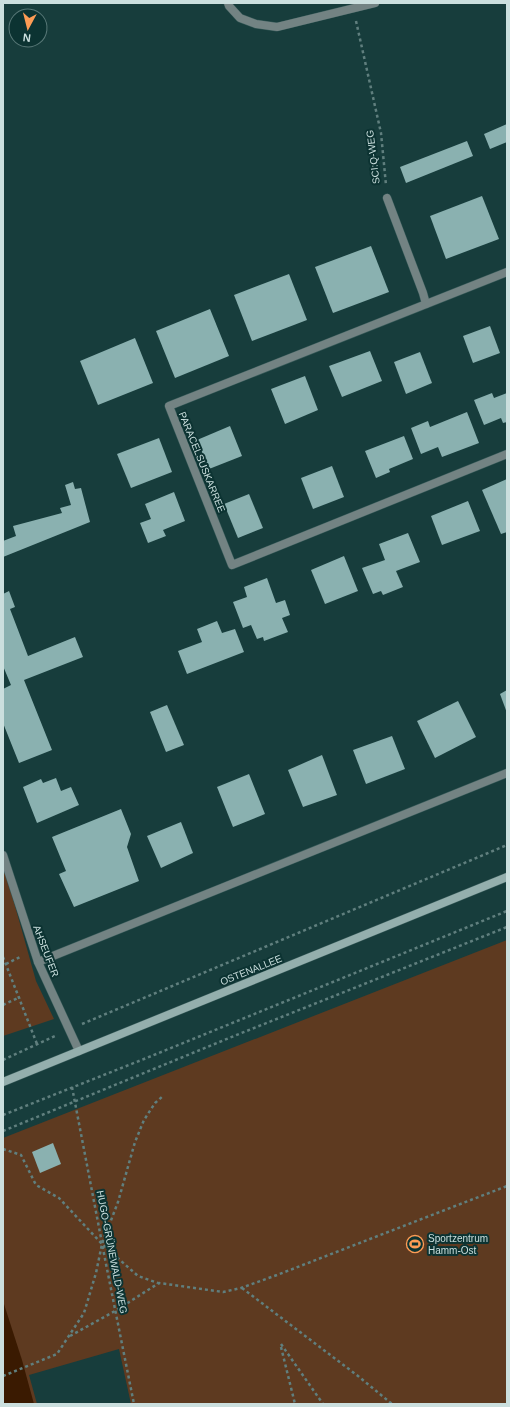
<svg xmlns="http://www.w3.org/2000/svg" width="510" height="1407" font-family="Helvetica,sans-serif">
<style>
.green{fill:#5e3a20}
.water{fill:#3a1a01}
.building{fill:#8ab1b0}
.lines{fill:none;stroke-linecap:round;stroke-linejoin:round}
.lane-casing{stroke:#375a59;stroke-width:9}
.street-casing{stroke:#375a59;stroke-width:9}
.secondary-casing{stroke:#375a59;stroke-width:9}
.path{stroke:#607f7e;stroke-width:2.5;stroke-dasharray:3 3;stroke-linecap:butt}
.lane{stroke:#738383;stroke-width:8}
.street{stroke:#738383;stroke-width:8}
.secondary{stroke:#94afad;stroke-width:8}
.labels{text-anchor:middle;dominant-baseline:central;stroke-width:4;stroke-linejoin:round;paint-order:stroke}
.street-label{font-size:10px;fill:#cbdfde;stroke:#0c3332}
.poi-label{font-size:10px;fill:#cbdfde;stroke:#0c3332;text-anchor:start}
</style>
<rect width="100%" height="100%" fill="#173d3c"/>
<g class="green">
<path d="M3,863L36,981L54,1019L3,1036Z"/>
<path d="M507,940V1404H131L119,1349L29,1375L37,1404H3V1138Z"/>
</g>
<path class="water" d="M3,1301L22,1360L34,1404H3Z"/>
<g class="building">
<path d="M507,124V142L490,149L484,134Z"/>
<path d="M467,141L473,156L406,183L400,167Z"/>
<path d="M482,196L499,239L446,259L430,216Z"/>
<path d="M371,246L389,292L333,313L315,267Z"/>
<path d="M289,274L307,320L252,341L234,295Z"/>
<path d="M210,309L229,356L175,378L156,331Z"/>
<path d="M490,326L500,353L473,363L463,336Z"/>
<path d="M135,338L153,383L98,405L80,361Z"/>
<path d="M370,351L382,381L342,397L329,366Z"/>
<path d="M420,352L432,383L406,394L394,362Z"/>
<path d="M305,376L318,410L285,424L271,389Z"/>
<path d="M492,393L494,398L507,393V422L503,423L501,418L484,425L474,400Z"/>
<path d="M467,412L479,443L442,457L438,447L421,454L411,428L428,421L430,427Z"/>
<path d="M230,426L242,456L209,469L197,440Z"/>
<path d="M404,436L413,459L389,469L390,472L376,478L365,451Z"/>
<path d="M159,438L172,472L131,488L117,454Z"/>
<path d="M332,466L344,497L313,509L301,478Z"/>
<path d="M507,479V532L501,534L482,490Z"/>
<path d="M73,482L75,489L81,488L90,522L3,557V541L16,536L13,526L62,513L60,508L71,505L65,485Z"/>
<path d="M174,492L185,521L163,530L166,536L148,543L140,523L151,519L145,504Z"/>
<path d="M249,494L263,528L238,538L224,504Z"/>
<path d="M468,501L480,531L442,545L431,516Z"/>
<path d="M408,533L420,562L396,571L403,587L383,595L381,591L373,594L362,568L385,560L379,544Z"/>
<path d="M344,556L358,591L325,604L311,570Z"/>
<path d="M267,578L276,603L285,600L290,615L282,618L288,632L264,641L263,637L257,639L251,625L243,628L233,602L247,597L244,587Z"/>
<path d="M9,591L15,607L10,609L28,656L75,637L83,657L24,680L52,750L19,763L3,723V689L11,685L3,666V594Z"/>
<path d="M217,621L222,633L235,629L244,652L187,674L178,651L202,642L197,629Z"/>
<path d="M507,690V713L500,694Z"/>
<path d="M458,701L476,737L435,758L417,721Z"/>
<path d="M167,705L184,745L166,752L150,712Z"/>
<path d="M392,736L405,769L366,784L353,750Z"/>
<path d="M322,755L337,795L303,807L288,770Z"/>
<path d="M249,774L265,814L233,827L217,787Z"/>
<path d="M56,778L61,791L71,787L79,805L37,823L23,787L41,779L43,783Z"/>
<path d="M121,809L131,834L127,847L139,881L74,907L59,874L66,871L52,837Z"/>
<path d="M181,822L193,853L161,868L147,836Z"/>
<path d="M53,1143L61,1164L40,1173L32,1152Z"/>
</g>
<g class="lines">
<g class="lane-casing">
<path id="lane" d="M387,198L423,293L426,304"/>
</g>
<g class="street-casing">
<g id="street">
<path d="M228,3L229,6L240,18L256,24L277,27L375,3"/>
<path d="M507,272L169,406L232,565L507,454"/>
<path d="M3,855L38,962L79,1051"/>
<path d="M38,962L507,773"/>
</g>
</g>
<g class="secondary-casing">
<path id="secondary" d="M3,1082L507,877"/>
</g>
<g class="path">
<path d="M356,21L381,133L386,185"/>
<path d="M3,957L37,1044"/>
<path d="M6,964L22,956"/>
<path d="M3,1005L20,997"/>
<path d="M82,1024L507,845"/>
<path d="M3,1060L57,1035"/>
<path d="M72,1087L106,1264L134,1404"/>
<path d="M3,1115L144,1059L507,911"/>
<path d="M3,1131L234,1036L507,927"/>
<path d="M3,1149L21,1155L36,1185L59,1198L102,1244L138,1276L158,1283"/>
<path d="M242,1288L358,1376L392,1404"/>
<path d="M70,1336L115,1311L159,1283L223,1292L241,1288L277,1275L507,1186"/>
<path d="M281,1344L323,1404"/>
<path d="M281,1347L295,1404"/>
<path d="M3,1376L57,1354L84,1313L96,1273L102,1244L118,1202L135,1142L144,1120L155,1103L163,1096"/>
</g>
<use href="#lane" class="lane"/>
<use href="#street" class="street"/>
<use href="#secondary" class="secondary"/>
</g>
<defs>
<g id="stadium-ring" transform="scale(0.9)"><circle r="9.5" fill="#0c3332" stroke="#fd9c55" stroke-width="1.5"/><path d="M0-5a6.5 5 0 1 0 0 10a6.5 5 0 1 0 0-10ZM-3.5-1.8h7v3.6h-7Z" fill="#fd9c55"/></g>
</defs>
<g fill-rule="evenodd">
<use href="#stadium-ring" x="415" y="1244"/>
</g>
<g class="labels">
<g class="street-label">
<text transform="translate(373 157) rotate(-97)">SCI:Q-WEG</text>
<text transform="translate(202 462) rotate(68)">PARACELSUSKARREE</text>
<text transform="translate(46 951) rotate(69)">AHSEUFER</text>
<text transform="translate(251 970) rotate(-22)">OSTENALLEE</text>
<text transform="translate(112 1252) rotate(79)">HUGO-GRÜNEWALD-WEG</text>
</g>
<g class="poi-label">
<text x="428" y="1238">Sportzentrum<tspan x="428" dy="12">Hamm-Ost</tspan></text>
</g>
</g>
<rect width="510" height="1407" fill="none" stroke="#cbdfde" stroke-width="8"/>
<g transform="translate(28 28) rotate(187)"><circle r="19" fill="#0c3332" stroke="#587877"/>
<path d="M0-3L7 15L0 10L-7 15Z" fill="#fd9c55"/>
<text y="-6" font-size="11" font-weight="bold" text-anchor="middle" fill="#cbdfde">N</text>
</g>
</svg>
